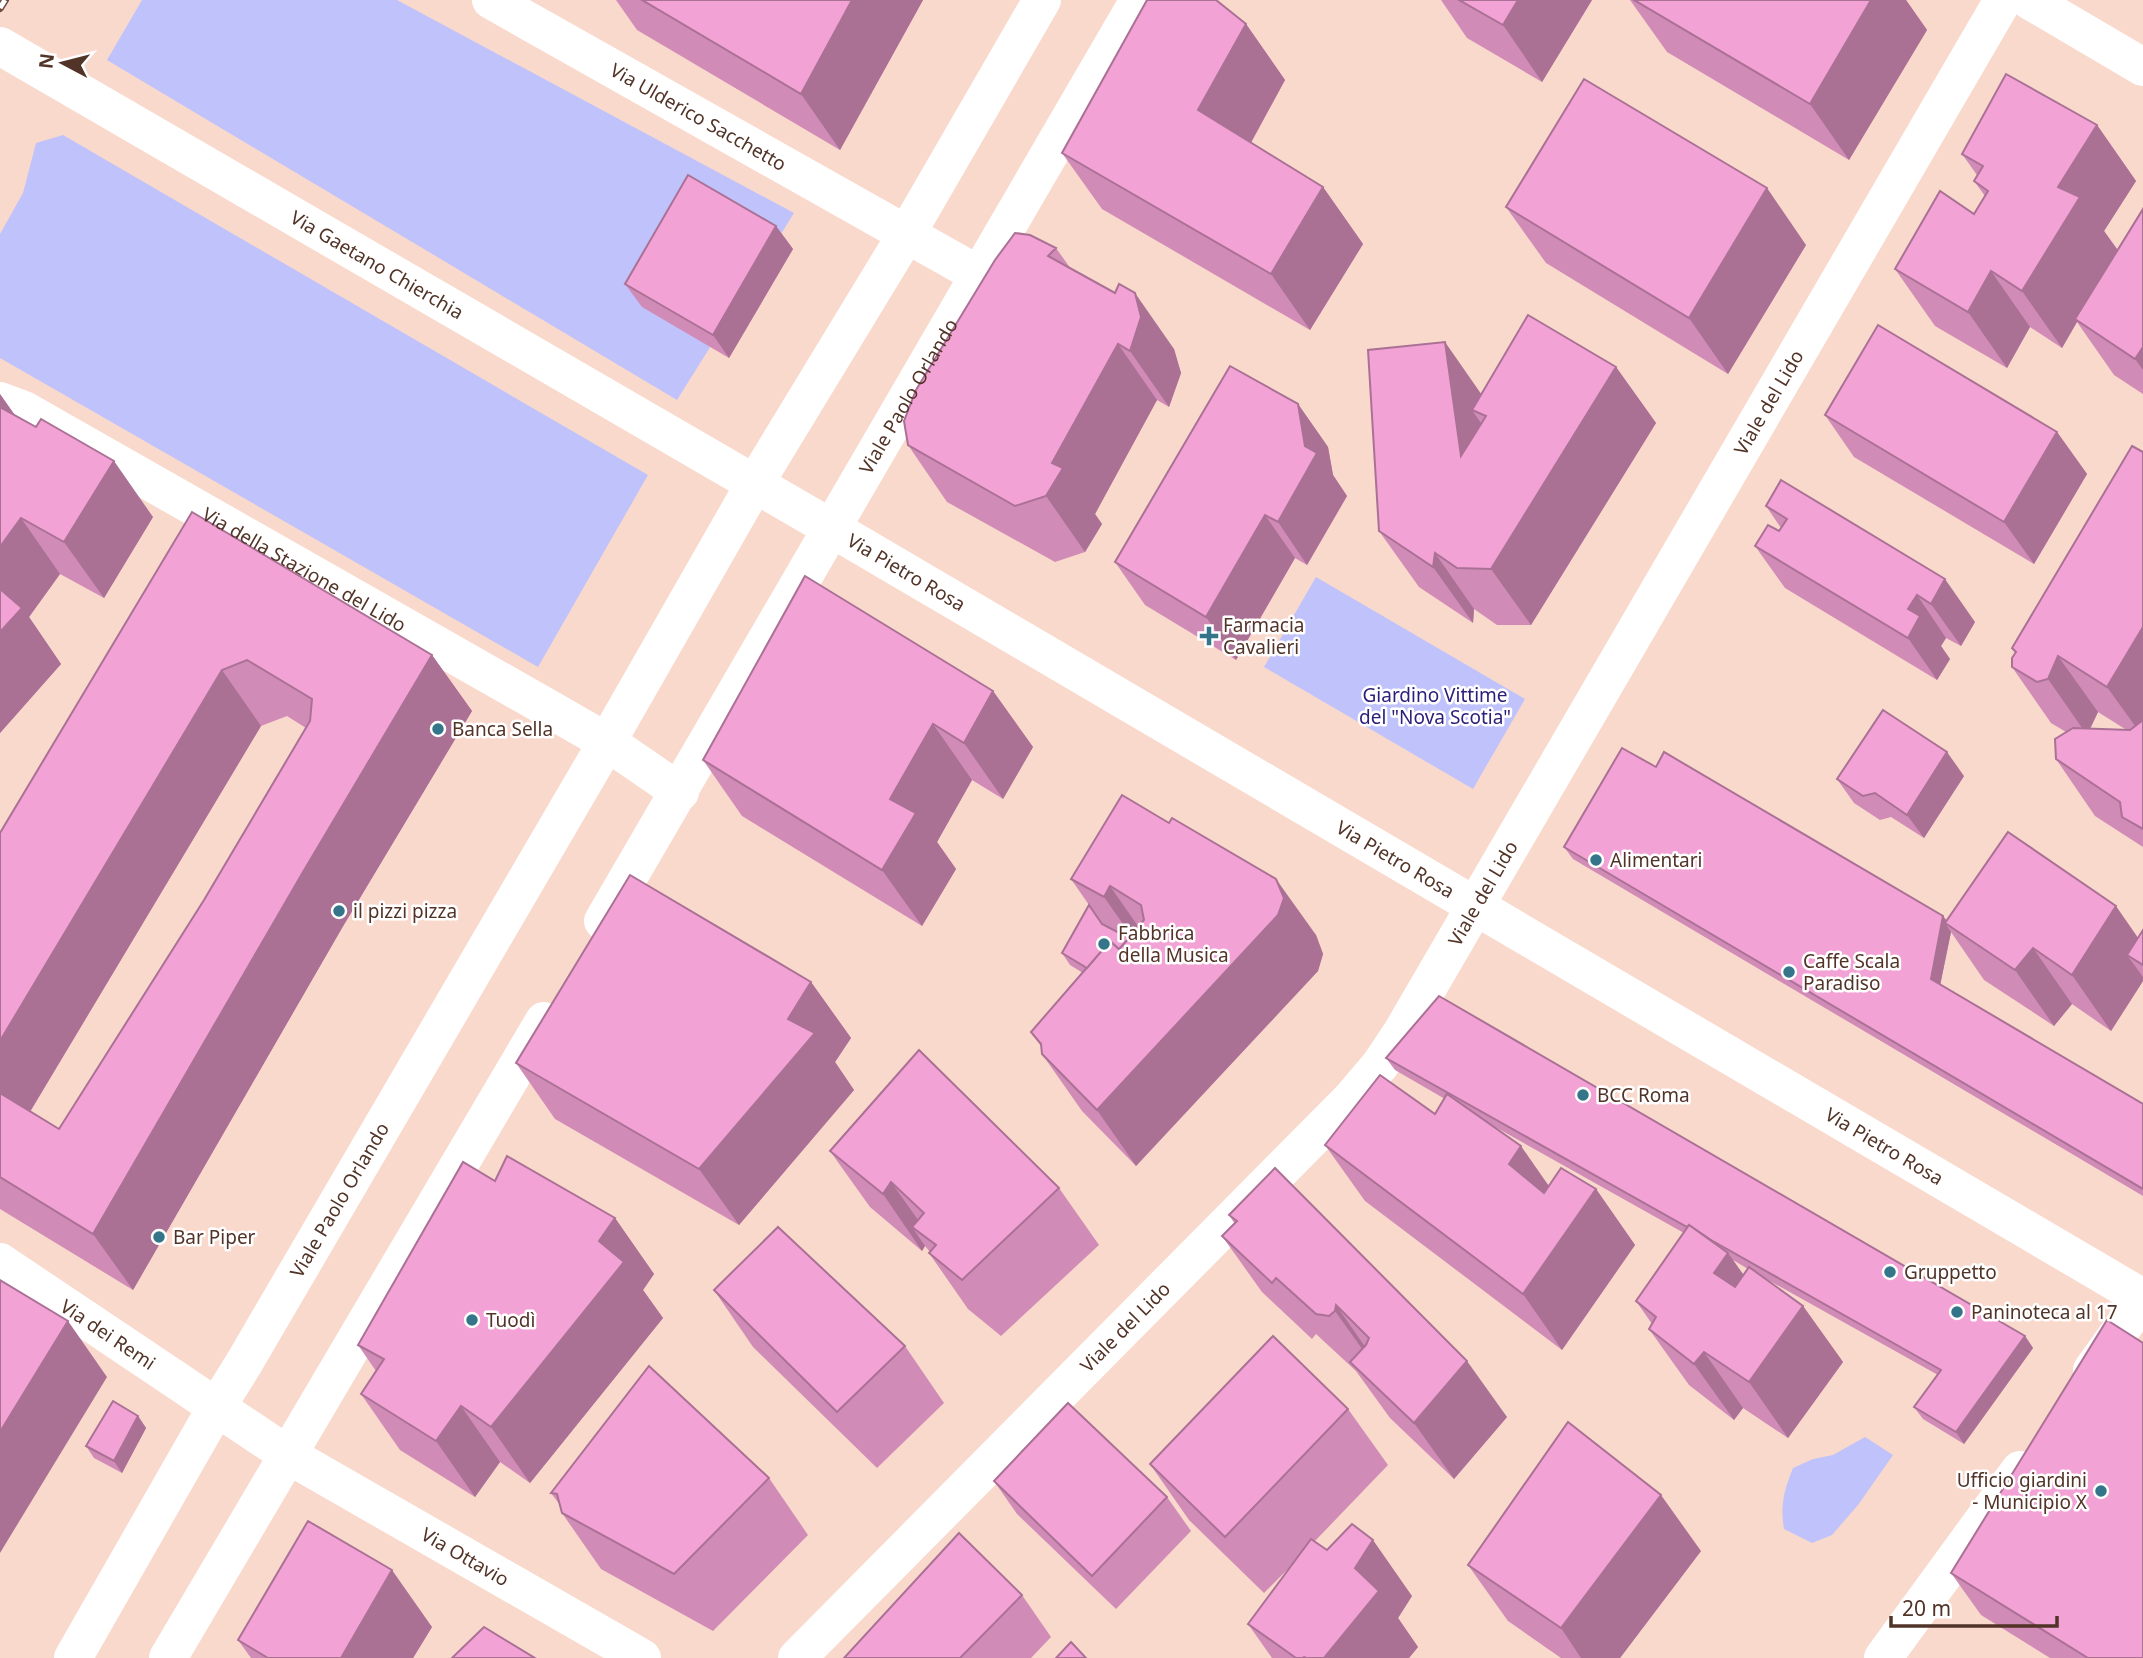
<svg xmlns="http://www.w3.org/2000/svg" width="2143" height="1658" font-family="'Noto Sans',sans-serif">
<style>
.green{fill:#bfc2fb}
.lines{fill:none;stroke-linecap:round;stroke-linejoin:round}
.minor{stroke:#fff;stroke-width:38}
.tertiary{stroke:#fff;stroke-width:38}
.rail-casing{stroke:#6b4c40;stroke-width:8}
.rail{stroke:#fff;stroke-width:5;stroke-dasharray:16;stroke-linecap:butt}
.wall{fill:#d18bb7;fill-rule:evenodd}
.shaded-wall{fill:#aa7195}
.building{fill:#f3a2d5;stroke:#aa7195;stroke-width:2}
.poi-dot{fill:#357589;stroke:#fff;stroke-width:2.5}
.labels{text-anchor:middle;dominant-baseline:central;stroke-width:5;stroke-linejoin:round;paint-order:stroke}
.street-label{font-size:19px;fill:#523327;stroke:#fff}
.poi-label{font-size:19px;fill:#523327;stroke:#fff;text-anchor:start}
.park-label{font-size:19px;fill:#2e207a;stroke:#fff}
</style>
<rect width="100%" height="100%" fill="#fad9cd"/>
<g class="green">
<path d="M142,0H397L794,213L677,400L107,60Z"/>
<path d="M63,135L648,475L538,667L0,358V234L23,193L36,143Z"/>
<path d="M1316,577L1525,699L1473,789L1264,667Z"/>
<path d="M1865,1437L1893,1455L1858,1505L1832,1535L1812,1543L1784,1529C1780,1506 1784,1490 1793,1468L1813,1459L1833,1455Z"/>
</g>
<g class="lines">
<g class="minor">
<path id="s1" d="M491,0L979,275"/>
<path d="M2029,0L2143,67"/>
<path id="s2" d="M0,46L831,528L2143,1298"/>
<path id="s3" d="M0,401L24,410L546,707L607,742L680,792"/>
<path id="s4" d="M0,1262L288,1455L642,1658"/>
<path d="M2092,1370L2143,1299"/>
<path id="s5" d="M797,1658L1351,1099L1380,1065L1402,1032L2003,0"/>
<path d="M1883,1658L2020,1470"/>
</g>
<g class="tertiary">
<path id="s6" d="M603,921L1139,0"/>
<path id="s7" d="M73,1658L216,1408L244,1363L607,742L754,485L906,235L1042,0"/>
<path d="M168,1658L544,1021"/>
</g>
<g class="rail-casing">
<path id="rail" d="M0,8L5,0"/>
</g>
<use href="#rail" class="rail"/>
</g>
<g class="wall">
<path d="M616,0H923L840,150L637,30Z"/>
<path d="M1441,0H1592L1542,82L1467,38Z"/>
<path d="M1630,0H1906L1927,30L1849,160L1667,52Z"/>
<path d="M1246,24L1285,80L1251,143L1323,187L1363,244L1310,330L1102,209L1062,153Z"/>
<path d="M2097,125L2136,181L2104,231L2117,250L2143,209V394L2114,375L2077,322L2062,348L2030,327L2007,368L1935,326L1895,269L1974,214L1985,196L1974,181L1977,175L1962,154Z"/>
<path d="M1506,207L1806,245L1728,374L1546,263Z"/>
<path d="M776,226L793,249L729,358L642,307L625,284Z"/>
<path d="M1056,248L1071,269L1174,349L1181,373L1169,407L1157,400L1095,514L1102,524L1085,552L1055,562L947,502L908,445L916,390Z"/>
<path d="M1616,367L1656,423L1531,625H1497L1474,609L1473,623L1419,587L1379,531L1481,394Z"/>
<path d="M0,394L15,415L153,517L104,598L60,574L29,617L61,664L0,733Z"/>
<path d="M1298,404L1328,447L1333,475L1347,496L1307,565L1295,558L1236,660L1145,605L1115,562Z"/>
<path d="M1825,415L2057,432L2087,474L2034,564L1854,457Z"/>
<path d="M2143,452V847L2095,816L2056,759L2066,732L2051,723L2012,667L2015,653L2012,648ZM2098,712L2125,729H2090Z"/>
<path d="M1766,506L1975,622L1961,646L1946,638L1941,646L1950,659L1937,680L1785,588L1755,546L1779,531L1781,528Z"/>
<path d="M192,512L432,655L472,711L342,928L133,1290L0,1209V833ZM287,716L306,728L204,900L59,1129L30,1112L261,726Z"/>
<path d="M993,691L1033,747L1003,799L972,780L937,842L956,869L922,926L742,816L703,760Z"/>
<path d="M1964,776L1924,838L1891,817L1880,820L1854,803L1837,779Z"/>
<path d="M1122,795L1316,935L1323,954L1318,971L1136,1166L1082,1111L1042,1054L1041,1046L1031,1032L1083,973L1070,965L1062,953L1089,905L1071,879Z"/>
<path d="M1564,847L1943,916L1947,921L2138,938L2143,930V981L2111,1031L2072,1004L2054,1026L1984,980L1951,932L1940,985L2143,1104V1196L1573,859Z"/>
<path d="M811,982L851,1038L835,1062L854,1090L739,1225L555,1119L516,1063Z"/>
<path d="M1386,1058L2025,1336L2033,1348L1964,1444L1923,1419L1914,1407L1938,1375L1759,1275L1803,1306L1843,1362L1788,1438L1743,1408L1734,1420L1689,1385L1649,1329L1652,1324L1636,1301L1684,1233L1488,1123L1549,1186L1596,1189L1635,1245L1562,1350L1365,1201L1325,1145L1435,1114L1445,1099L1395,1070ZM1733,1260L1748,1269L1743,1275Z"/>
<path d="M830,1151L1059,1188L1099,1245L1001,1336L968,1309L929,1253L930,1252L925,1246L922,1251L870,1207Z"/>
<path d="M495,1181L615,1218L654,1274L643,1290L663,1318L530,1483L500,1462L475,1497L400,1450L361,1394L376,1371L358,1345Z"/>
<path d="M1229,1215L1507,1417L1454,1479L1390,1418L1356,1371L1316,1334L1312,1339L1262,1292L1222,1236L1235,1224Z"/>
<path d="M714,1290L905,1346L944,1403L877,1468L753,1347Z"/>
<path d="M1348,1409L1388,1465L1315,1541L1327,1550L1412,1596L1398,1618L1418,1647L1409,1658H1272L1248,1624L1292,1565L1264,1593L1189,1520L1150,1464Z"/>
<path d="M138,1416L146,1428L122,1473L94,1458L86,1446Z"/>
<path d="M769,1478L808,1535L713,1631L601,1569L562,1513L560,1505L551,1493Z"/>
<path d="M994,1481L1167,1497L1191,1531L1116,1609L1017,1514Z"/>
<path d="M1701,1551L1620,1658H1561L1508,1621L1468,1565Z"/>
<path d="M1951,1573L2143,1658H2050L1981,1615Z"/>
<path d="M1022,1595L1051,1637L1031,1658H844Z"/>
<path d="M432,1627L413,1658H251L238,1640Z"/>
</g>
<g class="shaded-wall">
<path d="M852,0H923L840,150L801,94Z"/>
<path d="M1518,0H1592L1542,82L1503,25Z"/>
<path d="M1871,0H1906L1927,30L1849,160L1810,104Z"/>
<path d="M1246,24L1285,80L1238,166L1198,110Z"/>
<path d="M2097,125L2136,181L2104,231L2120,253L2075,319L2077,322L2062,348L2022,291L2058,187Z"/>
<path d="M1323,187L1363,244L1310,330L1271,274Z"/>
<path d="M1767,188L1806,245L1728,374L1689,318Z"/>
<path d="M776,226L793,249L729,358L713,335Z"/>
<path d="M1991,271L2030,327L2007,368L1968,312Z"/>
<path d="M1135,293L1174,349L1181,373L1169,407L1130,351Z"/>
<path d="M1445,342L1484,398L1486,416L1472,410L1489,435L1461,456Z"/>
<path d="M1118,344L1157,400L1095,514L1102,524L1085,552L1046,496L1052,463Z"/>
<path d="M2143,347V370L2135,359Z"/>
<path d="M1616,367L1656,423L1531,625L1491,569Z"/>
<path d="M0,394L38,449L0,414Z"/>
<path d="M1298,404L1328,447L1333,475L1347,496L1307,565L1278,522L1305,446Z"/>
<path d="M2057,432L2087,474L2034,564L2004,522Z"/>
<path d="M114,461L153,517L104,598L64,542Z"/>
<path d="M1265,515L1295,558L1236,660L1206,617Z"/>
<path d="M21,518L60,574L29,617L61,664L0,733V547Z"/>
<path d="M1435,553L1474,609L1473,623L1433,567Z"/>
<path d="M1945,579L1975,622L1961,646L1931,604Z"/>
<path d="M1917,595L1946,638L1941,646L1950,659L1937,680L1908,638V609Z"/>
<path d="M2143,627V737L2107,687Z"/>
<path d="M432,655L472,711L342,928L133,1290L93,1234L303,872Z"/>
<path d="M2058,656L2098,712L2087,735L2048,679Z"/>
<path d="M222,670L261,726L16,1135L0,1112V1041Z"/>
<path d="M993,691L1033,747L1003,799L964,743Z"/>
<path d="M933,724L972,780L937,842L956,869L922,926L882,870L890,799Z"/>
<path d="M1947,752L1964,776L1924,838L1907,815Z"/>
<path d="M1276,879L1316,935L1323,954L1318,971L1136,1166L1097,1110Z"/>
<path d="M1110,886L1149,942L1135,941L1104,897Z"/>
<path d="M2116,906L2143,945L2127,955L2143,977V981L2111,1031L2072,975Z"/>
<path d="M1943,916L1952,928L1945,923L1951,932L1939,991L1931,979Z"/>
<path d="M2033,948L2072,1004L2054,1026L2015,970Z"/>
<path d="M811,982L851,1038L835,1062L854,1090L739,1225L699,1169L788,1019Z"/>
<path d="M1521,1146L1560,1202L1549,1220L1509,1164Z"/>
<path d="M891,1182L931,1238L912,1227L925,1246L922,1251L883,1194Z"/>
<path d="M1596,1189L1635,1245L1562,1350L1523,1294Z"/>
<path d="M615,1218L654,1274L643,1290L663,1318L530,1483L491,1427L599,1241Z"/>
<path d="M1728,1253L1768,1309L1714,1273Z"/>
<path d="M1336,1305L1375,1361V1367L1335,1311Z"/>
<path d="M1803,1306L1843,1362L1788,1438L1749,1382Z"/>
<path d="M68,1321L107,1377L0,1553V1432Z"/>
<path d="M2025,1336L2033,1348L1964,1444L1956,1432Z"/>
<path d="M1704,1352L1743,1408L1734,1420L1694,1364Z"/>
<path d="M1467,1361L1507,1417L1454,1479L1414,1423Z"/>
<path d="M461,1406L500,1462L475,1497L436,1441Z"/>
<path d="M138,1416L146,1428L122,1473L114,1461Z"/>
<path d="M1661,1495L1701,1551L1620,1658H1581L1561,1628Z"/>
<path d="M1373,1540L1412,1596L1398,1618L1418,1647L1409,1658H1324L1355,1568Z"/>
<path d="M392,1570L432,1627L413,1658H341Z"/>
</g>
<g class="building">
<path d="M642,0H852L801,94Z"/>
<path d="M1147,0H1216L1246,24L1198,110L1323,187L1271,274L1062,153Z"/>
<path d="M1459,0H1518L1503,25Z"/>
<path d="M1634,0H1871L1810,104Z"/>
<path d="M2006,74L2097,125L2058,187L2080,197L2022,291L1991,271L1968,312L1895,269L1940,191L1974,214L1988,191L1974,181L1983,166L1962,154Z"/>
<path d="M1584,79L1767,188L1689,318L1506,207Z"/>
<path d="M688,175L776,226L713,335L625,284Z"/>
<path d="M2143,209V347L2135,359L2075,319Z"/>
<path d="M1015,233L1030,235L1056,248L1048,256L1115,293L1119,284L1135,293L1141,317L1130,351L1118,344L1052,463L1063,468L1046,496L1015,506L908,445L904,421L916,390L995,260Z"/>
<path d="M1528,315L1616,367L1491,569L1457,568L1435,553L1433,567L1379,531L1368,350L1445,342L1461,456L1486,416L1472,410Z"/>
<path d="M1878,325L2057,432L2004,522L1825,415Z"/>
<path d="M1230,366L1298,404L1305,446L1317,453L1278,522L1265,515L1206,617L1115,562Z"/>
<path d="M0,407L36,427L41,419L114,461L64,542L21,518L0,547Z"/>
<path d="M2132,446L2143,452V627L2107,687L2058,656L2048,679L2037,682L2012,667V658L2016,652L2012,648Z"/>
<path d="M1781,480L1945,579L1931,604L1917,595L1908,609L1920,616L1908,638L1755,546L1768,525L1779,531L1787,519L1766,506Z"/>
<path d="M192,512L432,655L303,872L93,1234L0,1177V1093L59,1129L204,900L310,721L312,699L247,660L222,670L0,1041V833Z"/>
<path d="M805,576L993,691L964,743L933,724L890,799L916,813L882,870L703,760Z"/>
<path d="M0,589L22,608L0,632Z"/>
<path d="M1883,710L1947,752L1907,815L1875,793L1863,796L1837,779Z"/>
<path d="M2143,720V829L2122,817L2120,802L2056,759L2055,739L2073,728L2130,730Z"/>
<path d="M1622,748L1656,767L1664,752L1943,916L1931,979L2143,1104V1189L1564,847Z"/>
<path d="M1122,795L1169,823L1172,818L1276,879L1284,898L1278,915L1097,1110L1042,1054L1041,1044L1031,1032L1110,941L1119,949L1144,920L1141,905L1110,886L1104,897L1071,879Z"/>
<path d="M2008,832L2116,906L2072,975L2033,948L2015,970L1945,923Z"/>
<path d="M630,875L811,982L788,1019L815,1033L699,1169L516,1063Z"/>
<path d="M1089,905L1102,924L1129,938L1119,949L1110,941L1087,968L1062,953Z"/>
<path d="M2143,930V965L2127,955Z"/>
<path d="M1439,996L2025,1336L1956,1432L1914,1407L1941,1370L1711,1240L1689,1225L1687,1227L1386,1058Z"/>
<path d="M919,1050L1059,1188L962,1280L929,1253L936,1245L912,1227L924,1213L891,1182L883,1194L830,1151Z"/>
<path d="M1380,1075L1435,1114L1447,1094L1521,1146L1509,1164L1544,1193L1561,1168L1596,1189L1523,1294L1325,1145Z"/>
<path d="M507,1156L615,1218L599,1241L624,1262L491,1427L461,1406L436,1441L361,1394L384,1359L358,1345L463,1162L495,1181Z"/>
<path d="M1275,1168L1467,1361L1414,1423L1350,1362L1366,1345L1369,1338L1336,1305L1335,1311L1329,1316L1316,1314L1276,1278L1272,1283L1222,1236L1237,1221L1229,1215Z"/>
<path d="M1689,1225L1728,1253L1714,1273L1735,1287L1749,1267L1803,1306L1749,1382L1704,1352L1694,1364L1649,1329L1656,1317L1636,1301Z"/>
<path d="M778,1227L905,1346L837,1412L714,1290Z"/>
<path d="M0,1280L68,1321L0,1432Z"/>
<path d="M2107,1320L2143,1343V1658H2088L1951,1573Z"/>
<path d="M1273,1336L1348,1409L1225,1537L1150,1464Z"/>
<path d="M649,1366L769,1478L674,1574L562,1513L557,1494L551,1493Z"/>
<path d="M113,1401L138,1416L114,1461L86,1446Z"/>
<path d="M1068,1403L1167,1497L1092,1576L994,1481Z"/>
<path d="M1568,1422L1661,1495L1561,1628L1468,1565Z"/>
<path d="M308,1521L392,1570L341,1658H268L238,1640Z"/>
<path d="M1352,1524L1373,1540L1355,1568L1379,1591L1324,1658H1306L1304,1657L1303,1658H1296L1248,1624L1311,1539L1327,1550Z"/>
<path d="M959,1533L1022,1595L960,1658H844Z"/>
<path d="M484,1627L535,1658H452Z"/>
<path d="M1071,1642L1086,1658H1056Z"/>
</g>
<g class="poi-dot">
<path d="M1205.5 625.5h7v7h7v7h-7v7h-7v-7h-7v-7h7z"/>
<circle cx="438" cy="729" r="7"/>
<circle cx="1596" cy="860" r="7"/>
<circle cx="339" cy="911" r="7"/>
<circle cx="1104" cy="944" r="7"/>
<circle cx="1789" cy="972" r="7"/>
<circle cx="1583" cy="1095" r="7"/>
<circle cx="159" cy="1237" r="7"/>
<circle cx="1890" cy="1272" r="7"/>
<circle cx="1957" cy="1312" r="7"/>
<circle cx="472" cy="1320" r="7"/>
<circle cx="2101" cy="1491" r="7"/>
</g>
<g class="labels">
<g class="street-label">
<text stroke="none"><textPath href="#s1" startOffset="238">Via Ulderico Sacchetto</textPath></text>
<text stroke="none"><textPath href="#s2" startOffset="436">Via Gaetano Chierchia</textPath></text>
<text stroke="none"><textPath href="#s6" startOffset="607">Viale Paolo Orlando</textPath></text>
<text stroke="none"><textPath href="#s5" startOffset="1600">Viale del Lido</textPath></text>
<text stroke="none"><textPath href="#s3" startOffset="348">Via della Stazione del Lido</textPath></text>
<text stroke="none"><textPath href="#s2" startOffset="1048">Via Pietro Rosa</textPath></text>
<text stroke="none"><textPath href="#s2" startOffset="1615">Via Pietro Rosa</textPath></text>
<text stroke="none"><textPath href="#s5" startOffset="1032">Viale del Lido</textPath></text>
<text stroke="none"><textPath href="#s2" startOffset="2182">Via Pietro Rosa</textPath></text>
<text stroke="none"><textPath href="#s7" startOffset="530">Viale Paolo Orlando</textPath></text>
<text stroke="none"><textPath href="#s5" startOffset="466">Viale del Lido</textPath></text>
<text stroke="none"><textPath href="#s4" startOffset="130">Via dei Remi</textPath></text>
<text stroke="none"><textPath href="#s4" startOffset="551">Via Ottavio</textPath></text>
</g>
<g class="poi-label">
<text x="1223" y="625">Farmacia<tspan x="1223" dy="22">Cavalieri</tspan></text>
<text x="452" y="729">Banca Sella</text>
<text x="1610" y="860">Alimentari</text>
<text x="353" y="911">il pizzi pizza</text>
<text x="1118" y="933">Fabbrica<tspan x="1118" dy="22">della Musica</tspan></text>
<text x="1803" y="961">Caffe Scala<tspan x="1803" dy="22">Paradiso</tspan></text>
<text x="1597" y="1095">BCC Roma</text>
<text x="173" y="1237">Bar Piper</text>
<text x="1904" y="1272">Gruppetto</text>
<text x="1971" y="1312">Paninoteca al 17</text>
<text x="486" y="1320">Tuodì</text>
<text x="2087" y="1480" text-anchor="end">Ufficio giardini<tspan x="2087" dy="22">- Municipio X</tspan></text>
</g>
<g class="park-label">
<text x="1435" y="695">Giardino Vittime<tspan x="1435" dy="22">del "Nova Scotia"</tspan></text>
</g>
</g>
<g transform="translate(63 63) rotate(277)" stroke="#ffffff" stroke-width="5" paint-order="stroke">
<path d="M0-5L12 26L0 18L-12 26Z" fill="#523327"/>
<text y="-10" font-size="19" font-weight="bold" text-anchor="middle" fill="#523327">N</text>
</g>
<path d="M1891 1616v10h166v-10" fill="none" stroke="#523327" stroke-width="3.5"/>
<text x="1902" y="1616" font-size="21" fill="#523327" stroke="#ffffff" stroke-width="5" paint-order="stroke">20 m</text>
</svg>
